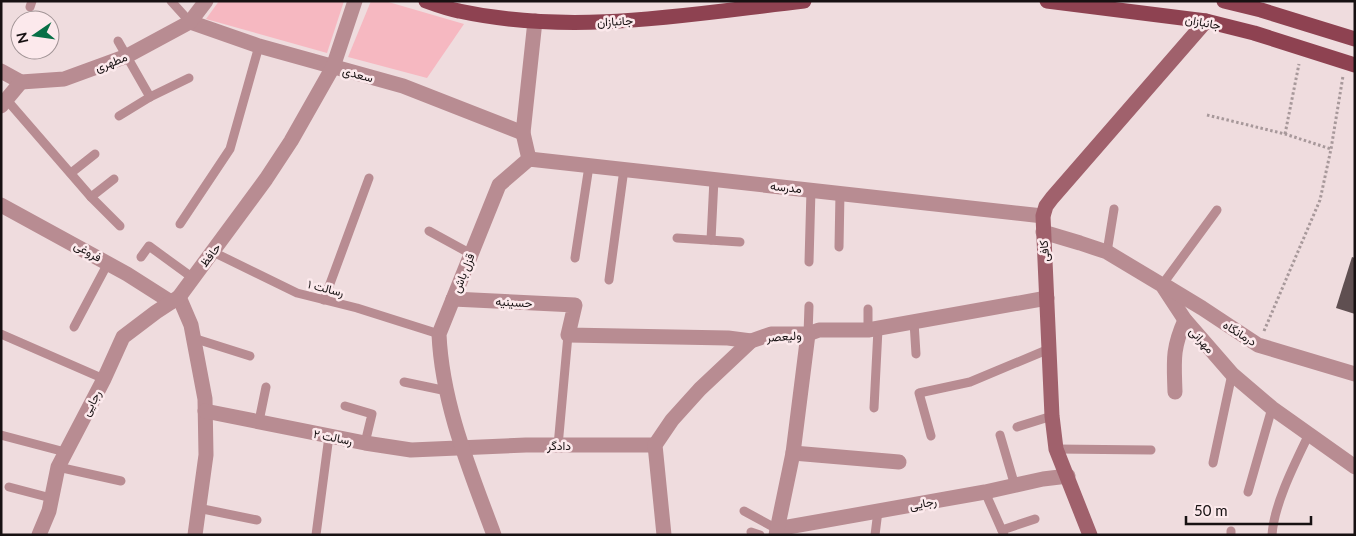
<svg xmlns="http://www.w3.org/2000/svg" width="1356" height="536" font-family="Lato,Vazirmatn,sans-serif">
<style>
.green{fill:#f6b8c1}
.building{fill:#5f4f51}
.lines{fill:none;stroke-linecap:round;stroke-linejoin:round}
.path{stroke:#a7989a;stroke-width:3;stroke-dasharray:2.5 2.5;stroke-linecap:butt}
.lane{stroke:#b88c92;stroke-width:9}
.street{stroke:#b88c92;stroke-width:15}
.secondary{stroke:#a0616c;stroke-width:15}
.primary{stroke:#8e4251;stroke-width:15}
.labels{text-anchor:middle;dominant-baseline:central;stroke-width:5;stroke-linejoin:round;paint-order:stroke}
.street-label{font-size:12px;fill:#171112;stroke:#fce9ec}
</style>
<rect width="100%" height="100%" fill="#efdcde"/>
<g class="green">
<path d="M219,1H344L327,53L206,19Z"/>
<path d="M371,1H385L464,24L427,78L348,57Z"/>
</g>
<path class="building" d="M1352,257L1355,258V314L1336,308Z"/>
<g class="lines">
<g class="path">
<path d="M1207,115L1285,134L1331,149"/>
<path d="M1285,134L1299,64"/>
<path d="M1264,331L1320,200L1331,149L1343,76"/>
</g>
<g class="lane">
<path d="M171,1L190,22"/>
<path d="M30,7L32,1"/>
<path d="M118,41L150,97"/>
<path d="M6,99L91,197L120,226"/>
<path d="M119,116L150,97L189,78"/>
<path d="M71,173L95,154"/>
<path d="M91,197L114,179"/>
<path d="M180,224L230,149L259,46"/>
<path d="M429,231L471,254"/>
<path d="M677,238L740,242"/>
<path d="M711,240L714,179"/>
<path d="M839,247L840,193"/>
<path d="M213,252L297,293L357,308L439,334"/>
<path d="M1107,252L1114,209"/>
<path d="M141,257L149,246L193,278"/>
<path d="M575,258L589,166"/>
<path d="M809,262L811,190"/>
<path d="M609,280L624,169"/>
<path d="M1162,285L1217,210"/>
<path d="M324,300L369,178"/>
<path d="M914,322L916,354"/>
<path d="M74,327L108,263"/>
<path d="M868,330V309"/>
<path d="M1,334L104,379"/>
<path d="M808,334L809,306"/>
<path d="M193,338L250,356"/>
<path d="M404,382L447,391"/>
<path d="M345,406L372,414L365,443"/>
<path d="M874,408L878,329"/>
<path d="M259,421L266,387"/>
<path d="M1017,427L1052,416"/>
<path d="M1,435L65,452"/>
<path d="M1000,435L1015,486"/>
<path d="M931,436L919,393L970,382L1049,349"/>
<path d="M558,446L568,335"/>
<path d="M1056,449L1151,450"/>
<path d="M1213,463L1232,374"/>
<path d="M58,467L121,481"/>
<path d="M9,487L51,498"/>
<path d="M985,492L1004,535"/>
<path d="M1248,492L1272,408"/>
<path d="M198,508L257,520"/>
<path d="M744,511L777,529"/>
<path d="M1002,530L1035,519"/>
<path d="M751,532L760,535"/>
<path d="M316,535L329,436"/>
<path d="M875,535L878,511"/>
<path d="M1231,535V531"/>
<path d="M1272,535C1274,504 1295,463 1309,434"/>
</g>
<g class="street">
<path d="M190,22L259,46L403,86L523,133"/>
<path d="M1,71L21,82L64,79L127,56L190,22L206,1"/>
<path d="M1,106L21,82"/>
<path d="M529,159L1043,216"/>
<path d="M1,205L127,274L171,302"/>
<path d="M1043,232L1080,243L1107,252L1162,285L1185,320L1232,374L1272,408L1355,467"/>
<path d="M1164,285L1202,308L1258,345L1355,374"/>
<path d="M179,297L191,325L205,399L206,455L195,535"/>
<path d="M453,299L575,305L568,335L728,338L751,341"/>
<path d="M1175,392C1174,361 1172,349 1185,320"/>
<path d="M205,411L365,443L411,450L526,445H655"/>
<path d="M793,453L899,462"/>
<path d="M777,529L985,492L1043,479L1068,476"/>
<path d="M39,535L49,511L58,467L104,379L123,337L156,312L179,297L266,179L291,141L333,67L355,1"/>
<path d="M494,535C470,470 442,404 439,334L499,185L529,159L523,133L535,21"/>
<path d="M664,535L655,445L672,420L700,389L751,341L771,334H808L819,330H868L1047,298"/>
<path d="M776,535L793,453L808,334"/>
</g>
<path class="secondary" d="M1090,535L1056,449L1052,416L1043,216L1046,206L1052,198L1206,21"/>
<g class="primary">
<path d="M426,1C437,5 448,9 459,11C574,36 690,14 804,1"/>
<path d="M1047,1L1206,21L1254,33L1355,65"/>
<path d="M1224,1L1261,10L1355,39"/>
</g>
</g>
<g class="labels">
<g class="street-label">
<text transform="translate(615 21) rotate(-3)">جانبازان</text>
<text transform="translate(1203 22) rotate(10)">جانبازان</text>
<text transform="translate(111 62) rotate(-21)">مطهری</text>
<text transform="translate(358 74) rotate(15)">سعدی</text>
<text transform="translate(786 187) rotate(6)">مدرسه</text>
<text transform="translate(88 251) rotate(29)">فروغی</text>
<text transform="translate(1044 251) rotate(-94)">کافی</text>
<text transform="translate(210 255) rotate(-53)">حافظ</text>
<text transform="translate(463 273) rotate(-68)">قزل باش</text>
<text transform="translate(326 288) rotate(14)">رسالت ۱</text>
<text transform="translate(514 302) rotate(3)">حسینیه</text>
<text transform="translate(1240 333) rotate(32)">درمانگاه</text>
<text transform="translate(784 336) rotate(-4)">ولیعصر</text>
<text transform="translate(1202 340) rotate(48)">مهرانی</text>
<text transform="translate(91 403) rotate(-62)">رجایی</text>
<text transform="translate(333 437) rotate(11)">رسالت ۲</text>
<text x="559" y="445">دادگر</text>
<text transform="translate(923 503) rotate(-10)">رجایی</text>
</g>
</g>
<rect width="1356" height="536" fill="none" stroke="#171112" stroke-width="5"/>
<g transform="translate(35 35) rotate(257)"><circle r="24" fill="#fce9ec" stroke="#a09395"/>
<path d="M0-4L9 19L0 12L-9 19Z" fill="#076f46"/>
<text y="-8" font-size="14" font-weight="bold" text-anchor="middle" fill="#171112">N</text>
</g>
<path d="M1186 516v8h125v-8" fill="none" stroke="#171112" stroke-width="2.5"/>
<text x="1194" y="516" font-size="15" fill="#171112" stroke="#fce9ec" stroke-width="4" paint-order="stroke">50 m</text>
</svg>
